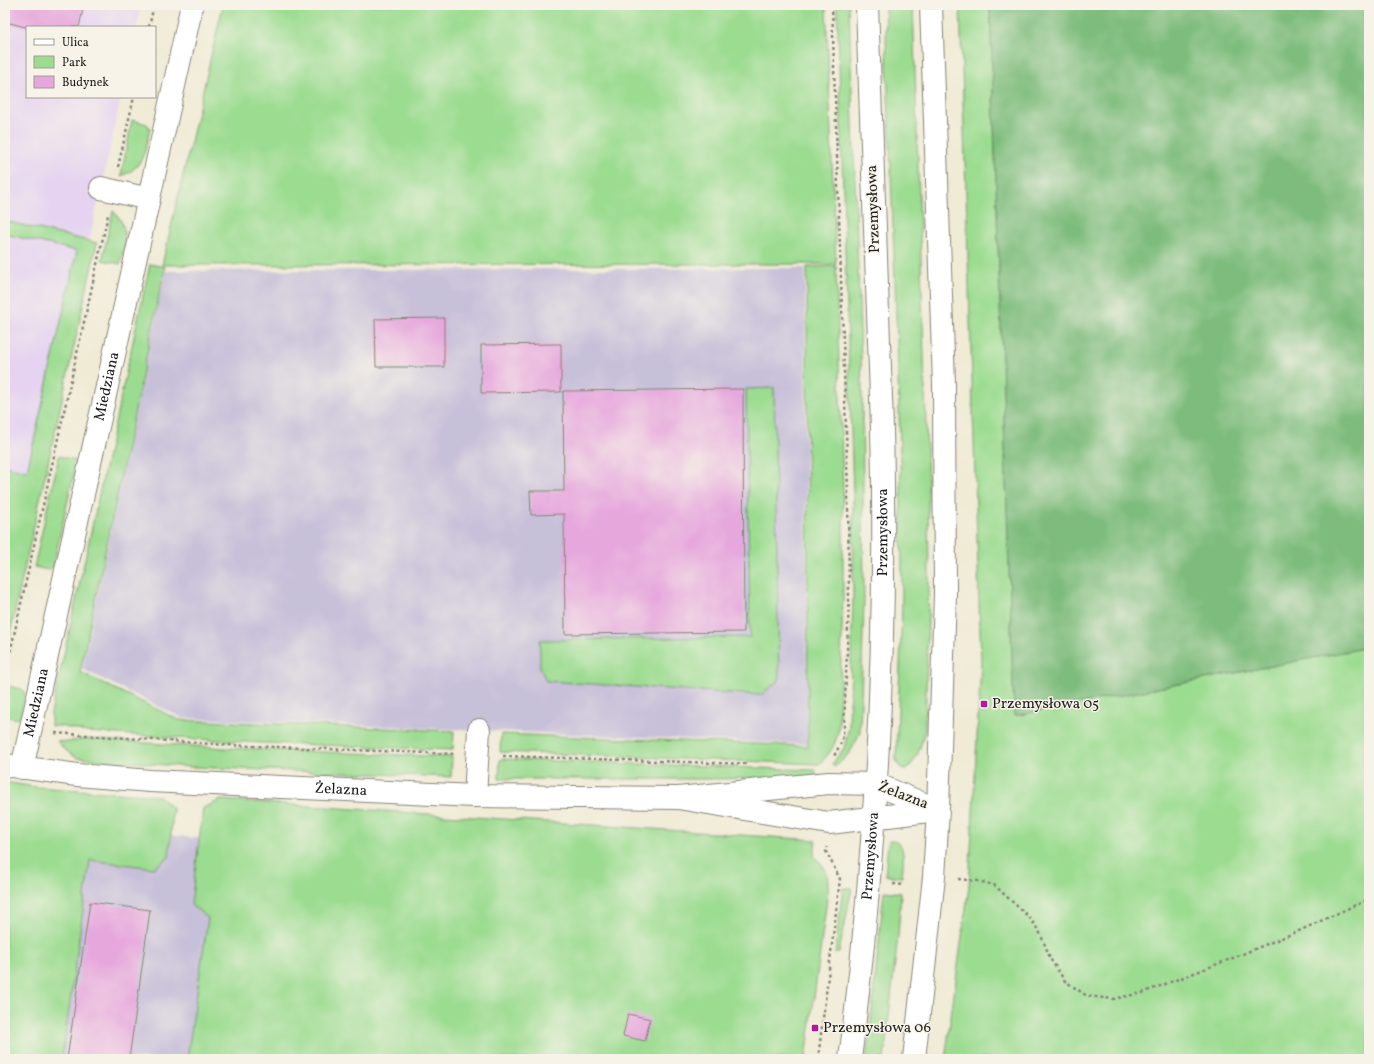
<svg xmlns="http://www.w3.org/2000/svg" width="1374" height="1064" font-family="Vollkorn,serif">
	<style>
		.built { fill: #e5d3f1 }
		.industrial { fill: #c7c0d9 }
		.green { fill: #9cdc91; stroke: #5c7c56 }
		.forest { fill: #7dbc7b; stroke: #4c6c4c }
		.building { fill: #e6a7dd }
		.lines { fill: none; stroke-linecap: round; stroke-linejoin: round }
		.minor-casing { stroke: #868478; stroke-width: 24 }
		.major-casing { stroke: #868478; stroke-width: 24 }
		.path { stroke: #868478; stroke-width: 2.5; stroke-dasharray: 3 3; stroke-linecap: butt }
		.minor { stroke: #fff; stroke-width: 22 }
		.major { stroke: #fff; stroke-width: 22 }
		.poi-dot { fill: #b5179e; stroke: #f7f3e8; stroke-width: 1.5 }
		.labels { text-anchor: middle; dominant-baseline: central; stroke-width: 3; stroke-linejoin: round; paint-order: stroke }
		.street-label { font-size: 15px; fill: #1c1c1c; stroke: #f7f3e8 }
		.poi-label { font-size: 15px; fill: #1c1c1c; stroke: #f7f3e8; text-anchor: start }
	</style>
	<rect width="100%" height="100%" fill="#f7f3e8"/>
	<filter id="ink" filterUnits="userSpaceOnUse"><feTurbulence type="fractalNoise" baseFrequency=".025" numOctaves="2"/><feDisplacementMap in="SourceGraphic" scale="8" xChannelSelector="R" yChannelSelector="G"/><feConvolveMatrix kernelMatrix="1 2 1 2 8 2 1 2 1" color-interpolation-filters="sRGB"/></filter>
	<filter id="wash" filterUnits="userSpaceOnUse"><feTurbulence type="fractalNoise" baseFrequency=".012" numOctaves="4" result="noise"/><feDisplacementMap in="SourceGraphic" scale="16" xChannelSelector="R" yChannelSelector="G"/><feGaussianBlur stdDeviation="0.9" result="paint"/><feColorMatrix in="noise" values="0 0 0 0 0 0 0 0 0 0 0 0 0 0 0 0 0 1.4 0 .05"/><feComposite in="paint" operator="in"/></filter>
	<g filter="url(#wash)">
		<rect width="100%" height="100%" fill="#f0ebd5"/>
		<polygon class="built" points="5,5 141,5 137,27 27,27 27,97 121,97 5,624"/>
		<g class="industrial">
			<polygon points="805,268 807,744 182,718 82,669 165,271"/>
			<polygon points="86,827 297,848 269,1059 53,1059"/>
		</g>
		<g class="green">
			<polygon points="223,5 826,5 836,264 162,265"/>
			<path d="M837,5H849L862,388L864,600L860,731C855,747 847,758 834,767L832,764L844,748L849,727L853,599V493Z"/>
			<path d="M885,5H913L928,486L929,584L925,729C921,744 919,758 907,769C901,769 899,767 896,761C898,702 902,642 902,583C901,390 891,197 885,5Z"/>
			<polygon points="960,5 990,5 1014,716 1369,647 1369,1059 945,1059 969,886 981,663"/>
			<path d="M132,120L147,124L150,129C145,150 144,168 121,176Z"/>
			<path d="M113,211C130,226 125,245 120,264L102,260Z"/>
			<polygon points="5,221 97,243 5,656 5,466 27,471 77,251 5,234"/>
			<polygon points="150,264 165,267 80,672 179,720 454,731 453,750 263,743 195,739 86,732 60,726 51,726 51,713"/>
			<path d="M836,266L843,492V599L839,722C838,739 833,752 819,764L500,752L501,734L808,746L807,267Z"/>
			<polygon points="774,388 779,680 761,695 546,681 540,667 540,640 750,637 746,389"/>
			<polygon points="59,456 74,460 76,464 53,567 48,570 34,567"/>
			<polygon points="7,686 22,689 25,694 20,716 17,719 5,716 5,696"/>
			<polygon points="84,739 225,748 452,757 451,777 191,767 77,758 65,750 57,741 67,742"/>
			<polygon points="500,759 815,770 817,776 807,777 714,779 499,779"/>
			<polygon points="5,782 36,787 160,796 173,809 169,857 154,868 90,860 62,1059 5,1059"/>
			<path d="M221,800L816,840L814,857C828,868 828,874 828,891L806,1059H187L208,918L191,905L203,808Z"/>
			<path d="M892,840C907,841 903,866 902,877L885,875L888,844L889,841Z"/>
			<polygon points="843,888 852,888 839,953 835,953"/>
			<polygon points="884,891 901,893 898,936 884,1059 866,1059 870,1030"/>
		</g>
		<polygon class="forest" points="990,5 1369,5 1369,647 1014,716"/>
		<g id="blocks">
			<g class="building">
				<polygon points="5,5 84,5 79,27 26,27 5,22"/>
				<polygon points="444,318 444,367 376,367 375,319"/>
				<polygon points="561,344 561,392 481,393 481,345"/>
				<polygon points="743,389 744,632 565,634 564,514 531,515 530,491 564,491 563,391"/>
				<polygon points="90,902 150,910 129,1059 67,1059"/>
				<polygon points="628,1014 650,1019 645,1041 623,1036"/>
			</g>
		</g>
	</g>
	<g filter="url(#ink)">
		<use href="#blocks" fill-opacity="0" stroke="#868478" stroke-width="1"/>
		<g class="lines">
			<defs>
				<g id="minor">
					<polyline points="101,188 149,199"/>
					<path id="s1" d="M5,765L77,775L150,781L475,796L678,798"/>
					<path id="s2" d="M22,768L192,5"/>
					<polygon points="829,783 876,784 938,810 829,823 678,798"/>
					<polyline points="475,796 479,730"/>
				</g>
				<g id="major">
					<path id="s3" d="M850,1059C874,872 885,682 883,493C883,433 880,373 878,313C874,210 871,108 867,5"/>
					<polyline points="914,1059 934,877 938,810 945,595 944,384 931,5"/>
				</g>
			</defs>
			<use href="#minor" class="minor-casing"/>
			<use href="#major" class="major-casing"/>
			<g class="path">
				<polyline points="832,5 848,490 849,600 844,726 842,741 833,758"/>
				<polyline points="149,27 154,5"/>
				<polyline points="118,167 134,97"/>
				<polyline points="5,675 108,215"/>
				<polyline points="55,733 227,745 454,754"/>
				<polyline points="503,756 747,764"/>
				<polyline points="958,879 978,881 994,885 1030,918 1040,933 1051,960 1065,981 1087,996 1113,999 1142,993 1228,960 1301,930 1369,899"/>
				<polyline points="893,884 904,885"/>
				<polyline points="818,1059 840,879 826,851 827,847"/>
			</g>
			<use href="#minor" class="minor"/>
			<use href="#major" class="major"/>
		</g>
	</g>
	<g class="poi-dot">
		<rect x="980" y="700" width="8" height="8" rx="2"/>
		<rect x="811" y="1024" width="8" height="8" rx="2"/>
	</g>
	<g class="labels">
		<g class="street-label">
			<text transform="translate(874 209) rotate(-92)">Przemysłowa</text>
			<text stroke="none"><textPath href="#s2" startOffset="391">Miedziana</textPath></text>
			<text stroke="none"><textPath href="#s3" startOffset="528">Przemysłowa</textPath></text>
			<text stroke="none"><textPath href="#s2" startOffset="67">Miedziana</textPath></text>
			<text stroke="none"><textPath href="#s1" startOffset="337">Żelazna</textPath></text>
			<text transform="translate(903 796) rotate(21)">Żelazna</text>
			<text stroke="none"><textPath href="#s3" startOffset="204">Przemysłowa</textPath></text>
		</g>
		<g class="poi-label">
			<text x="992" y="704">Przemysłowa 05</text>
			<text x="823" y="1028">Przemysłowa 06</text>
		</g>
	</g>
	<rect width="1374" height="1064" fill="none" stroke="#f7f3e8" stroke-width="20"/>
	<rect x="26" y="26" width="130" height="72" fill="#f7f3e8" stroke="#9f9d96"/>
	<rect x="34" y="39" width="20" height="6" fill="#ffffff" stroke="#9f9d96"/>
	<text x="62" y="46" font-size="12" fill="#1c1c1c">Ulica</text>
	<rect x="34" y="56" width="20" height="12" fill="#9cdc91" stroke="#9f9d96"/>
	<text x="62" y="66" font-size="12" fill="#1c1c1c">Park</text>
	<rect x="34" y="76" width="20" height="12" fill="#e6a7dd" stroke="#9f9d96"/>
	<text x="62" y="86" font-size="12" fill="#1c1c1c">Budynek</text>
</svg>
